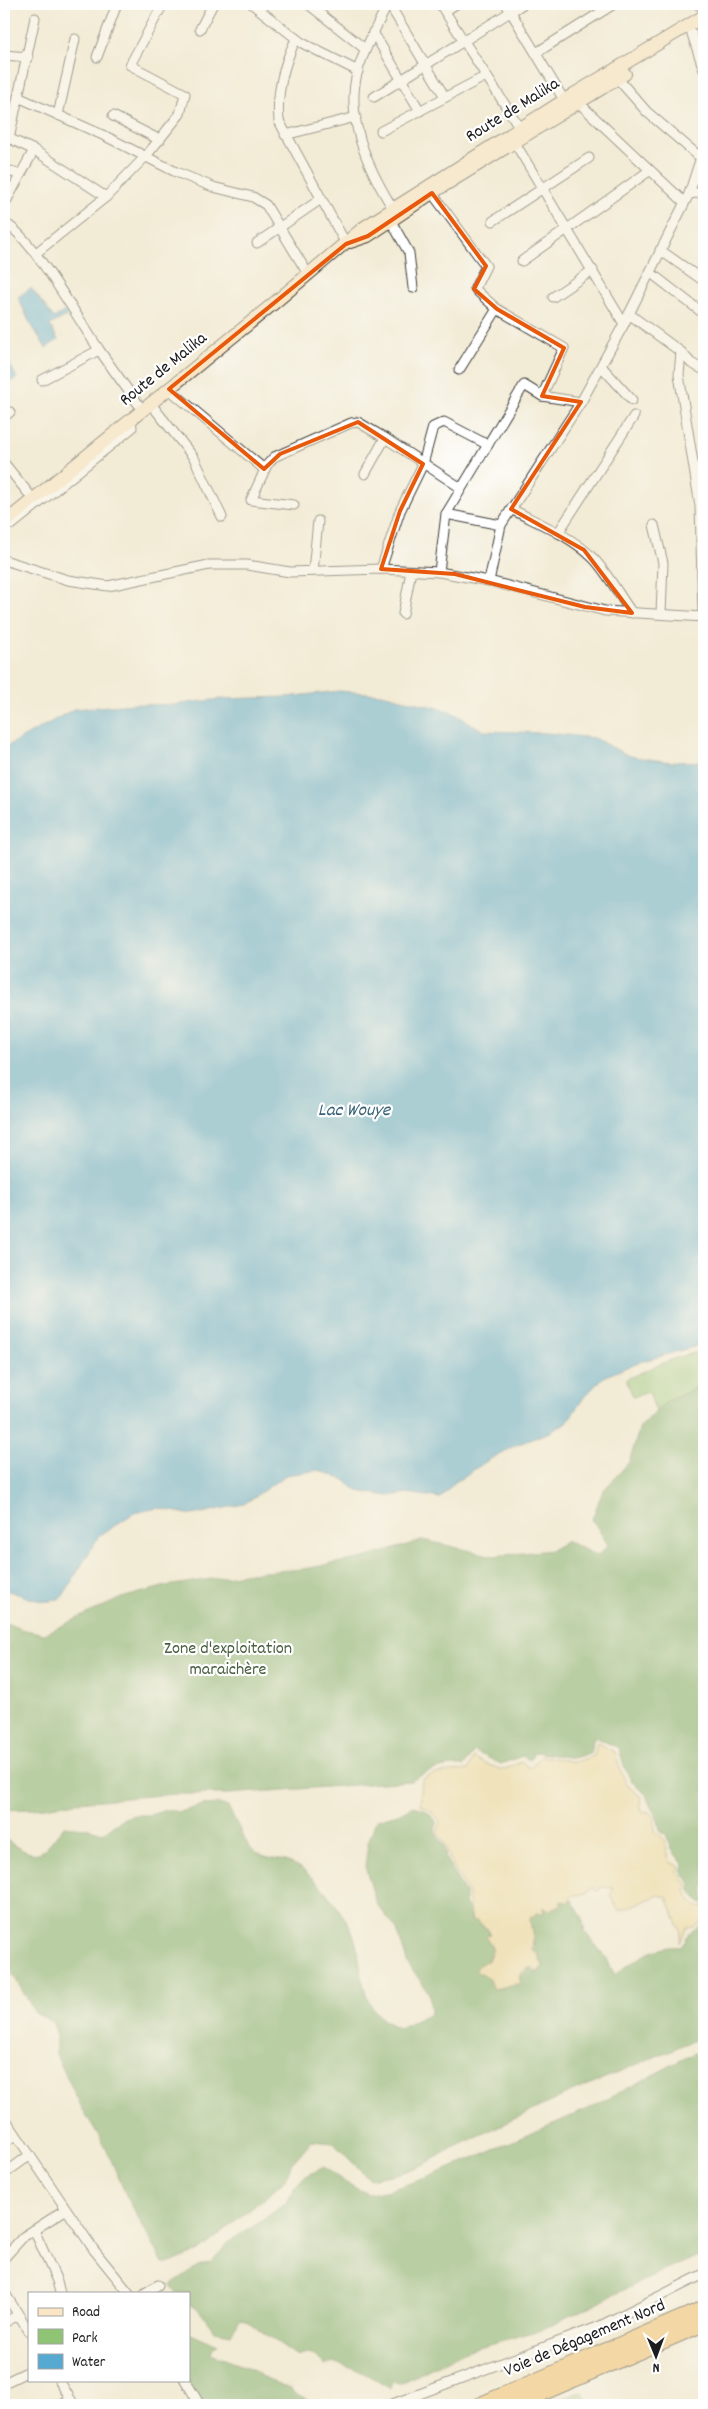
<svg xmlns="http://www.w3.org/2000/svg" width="708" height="2409" font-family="Dekko,sans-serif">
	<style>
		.green { fill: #90c475; stroke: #567048 }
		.forest { fill: #74aa66; stroke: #486341 }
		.sand { fill: #eeda9e; stroke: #857b5d }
		.water { fill: #56aad1; stroke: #396376 }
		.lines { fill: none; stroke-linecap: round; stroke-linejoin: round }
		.street-casing { stroke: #3c3b38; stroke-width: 11 }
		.secondary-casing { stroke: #3c3b38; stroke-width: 14 }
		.highway-casing { stroke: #3c3b38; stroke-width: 18 }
		.street { stroke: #fff; stroke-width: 9 }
		.secondary { stroke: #fbe6c4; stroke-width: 12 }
		.highway { stroke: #f4c16b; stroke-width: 16 }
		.marked { fill: none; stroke: #e8590c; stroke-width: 4; stroke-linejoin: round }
		.labels { text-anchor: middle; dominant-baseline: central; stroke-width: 4.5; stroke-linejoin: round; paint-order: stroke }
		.street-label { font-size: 18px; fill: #1c1c1c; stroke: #fff }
		.park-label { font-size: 18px; fill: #4a5f40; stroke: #fff }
		.water-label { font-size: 19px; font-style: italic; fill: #396376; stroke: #fff }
	</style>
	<rect width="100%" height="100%" fill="#fff"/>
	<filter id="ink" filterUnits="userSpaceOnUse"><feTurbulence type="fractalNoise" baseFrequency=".02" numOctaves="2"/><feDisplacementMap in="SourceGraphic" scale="10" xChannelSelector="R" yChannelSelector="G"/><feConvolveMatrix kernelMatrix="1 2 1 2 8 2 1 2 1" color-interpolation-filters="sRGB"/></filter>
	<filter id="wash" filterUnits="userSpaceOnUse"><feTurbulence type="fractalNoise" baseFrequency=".0096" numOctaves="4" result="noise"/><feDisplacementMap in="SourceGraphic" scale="20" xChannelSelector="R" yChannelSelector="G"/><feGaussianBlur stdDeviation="1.12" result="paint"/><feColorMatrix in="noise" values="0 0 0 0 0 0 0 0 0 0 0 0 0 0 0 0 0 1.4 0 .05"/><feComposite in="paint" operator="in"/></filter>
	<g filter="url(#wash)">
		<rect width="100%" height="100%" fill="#f2ebd5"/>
		<g class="green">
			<polygon points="704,1350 704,1397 658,1418 649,1392 633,1397 626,1379 673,1359"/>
			<polygon points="582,2391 587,2400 575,2405 548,2405"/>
		</g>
		<g class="forest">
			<path d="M704,1381V1903L700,1902L690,1891V1884L682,1871L684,1865L672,1850L666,1834L660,1830C658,1814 650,1810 646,1794C628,1782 624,1767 619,1748L594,1737L590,1753L574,1758L534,1752L530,1760L522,1756L501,1764L474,1751L464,1766C443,1765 429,1770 411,1781L229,1794H175L77,1802L33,1809L4,1810V1622L21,1629L44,1634L121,1598L166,1586L250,1573L303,1569L368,1557L423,1540L494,1556L551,1550L567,1541L597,1556L608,1545L592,1519L603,1491L629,1462L640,1427L666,1402L700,1386Z"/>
			<path d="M219,1804L228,1807C234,1817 246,1844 252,1850C264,1861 281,1857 295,1865C315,1876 334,1901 346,1920C366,1949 354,1990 379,2016C384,2021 393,2025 399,2028L431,2013L429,1993L407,1962L397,1930L376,1903L365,1866L368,1843L376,1820L398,1814L413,1806L426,1810L436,1821L435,1832L444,1846L446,1859L465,1893V1903L469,1909L471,1921H476L488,1930L489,1935L486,1938L493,1949L487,1961L478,1966L476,1971L489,1979L493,1989L504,1988L505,1986L511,1987L521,1983L520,1976L530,1968L537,1974L544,1966L538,1953L533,1950L534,1941L530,1919L538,1913L544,1915L543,1908L549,1910L560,1906L561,1902L572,1900L582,1917L585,1932L606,1958L615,1975C633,1961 658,1944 681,1947L688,1935L704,1923V2036L567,2094L451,2149L425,2164L401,2173L369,2179L333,2143L312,2141L291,2164L286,2179L272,2192L199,2251L168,2264L163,2263L126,2195L105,2146L82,2108L56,2055V2034L54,2022L35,2013L4,1959V1830L5,1839C40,1863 39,1856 64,1826L86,1828L103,1833L124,1818L134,1815H150L166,1810L180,1812L203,1805Z"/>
			<path d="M704,2048V2254L661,2272L541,2330L468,2350L401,2383L392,2382L390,2389C375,2379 343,2358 325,2365C315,2355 311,2352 297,2356L248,2322L240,2319L232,2334L214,2331L199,2310L189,2304V2293H176L170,2285L198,2266L211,2262L233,2238L259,2223L288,2201L294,2188L304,2177L324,2167L346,2183L368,2194L390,2190L431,2176L588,2109Z"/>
			<path d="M189,2332L218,2345L213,2347L211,2354L252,2369L264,2378L291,2389C296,2398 306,2397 312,2404L193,2405L177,2380H189Z"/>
		</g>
		<path class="sand" d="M597,1743L615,1752C620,1770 625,1789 642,1797L640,1808L643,1813L649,1812L654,1817L655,1831L664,1839L670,1862L680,1866L678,1872L687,1885L685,1891L693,1903L699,1907L704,1905V1919L694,1927L686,1928L680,1943L681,1932L667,1897L659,1895L619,1911L610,1895L614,1888L601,1887L599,1891L592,1888L586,1893L572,1896L569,1902L561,1901L559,1905L549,1910L543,1907V1914L538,1912L530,1918C530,1928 535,1939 531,1949L537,1954L543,1966L537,1973L533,1967L525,1969L519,1976L520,1983L493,1989L489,1979L476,1971L478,1966L488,1961L493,1949L486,1937L490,1934L488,1929L477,1921H472C470,1911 470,1902 467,1891C463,1882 456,1873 452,1864C446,1853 447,1842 437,1833L440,1821L427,1807L420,1805L422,1780L434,1774L468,1770L474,1757L483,1763L502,1770L522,1762L529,1768L542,1756L575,1762L594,1756Z"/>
		<g class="water">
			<polygon points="31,288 54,318 65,311 68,315 50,325 58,340 46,348 29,321 18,297"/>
			<polygon points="4,353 17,378 6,384 4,379"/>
			<path d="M339,691L382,694L450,711L484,731L547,733L594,738L627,755L635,757L671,762L704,761V1344L636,1363L604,1377L585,1396L567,1422L550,1432L516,1445L487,1461L454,1483L440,1498L408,1493L389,1496L357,1491L344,1480L319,1470L286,1475L244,1504L192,1515L157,1508L134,1513L99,1536L63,1596C46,1609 23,1594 4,1590V748L74,709L134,704L172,705L221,699L286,697Z"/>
		</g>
	</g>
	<g filter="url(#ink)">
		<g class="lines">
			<defs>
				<g id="street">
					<polyline points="252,4 302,43 358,71"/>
					<polyline points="308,4 365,49"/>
					<path d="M388,4C377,25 365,47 358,70C344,117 368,168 392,207"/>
					<polyline points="389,4 445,97"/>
					<polyline points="440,4 520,128"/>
					<polyline points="506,4 564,100"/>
					<polyline points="697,4 704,8"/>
					<polyline points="445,11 456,4"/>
					<polyline points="200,29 213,4"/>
					<polyline points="373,32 420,111"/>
					<polyline points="692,34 704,70"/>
					<path d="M296,39C284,63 276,94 279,121L346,244"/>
					<polyline points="536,53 614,4"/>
					<polyline points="4,55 28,57"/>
					<polyline points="97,57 117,4"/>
					<polyline points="618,79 647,112 701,158"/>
					<polyline points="18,97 107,137 176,172 213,187 253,197 266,205 308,274"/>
					<polyline points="374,97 523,4"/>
					<polyline points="579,103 684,202"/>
					<polyline points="58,115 75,39"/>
					<polyline points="113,116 160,140"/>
					<polyline points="381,131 486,76"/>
					<polyline points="285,135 356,117"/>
					<polyline points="4,136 34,150 106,197"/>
					<polyline points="9,139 35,18"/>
					<polyline points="515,143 624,324"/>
					<polyline points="4,169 20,175"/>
					<polyline points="432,193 486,266 475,288 477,291 497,309 564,348 542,396"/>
					<polyline points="689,194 704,192"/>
					<polyline points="4,205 34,150"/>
					<polyline points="391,221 409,253 413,288"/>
					<polyline points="493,221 589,158"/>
					<path d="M4,223C29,232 81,324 100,351C114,371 128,391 143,410"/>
					<polyline points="257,243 321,199"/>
					<polyline points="660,250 704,281"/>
					<polyline points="36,253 106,197 146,156 180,114 185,94 130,65 163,4"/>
					<polyline points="522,261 649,171"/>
					<polyline points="651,273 704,314"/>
					<polyline points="553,297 593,270"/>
					<polyline points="629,314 681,352 691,363 704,370"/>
					<polyline points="681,352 679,375 700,506 703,616"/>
					<polyline points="601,366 632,400"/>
					<polyline points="459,370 497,309"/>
					<polyline points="42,380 99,350"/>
					<polyline points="169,389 264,469"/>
					<polyline points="151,404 194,458 222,517"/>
					<polyline points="4,417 10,412"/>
					<polyline points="385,438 461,488"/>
					<polyline points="4,463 33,499"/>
					<polyline points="294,505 251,500 267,465 274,457 351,423 358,422 385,438 365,474"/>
					<path d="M511,509C538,523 572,536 594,559C608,574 619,595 632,613"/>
					<polyline points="446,514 501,525"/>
					<polyline points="654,525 663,563 661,614"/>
					<polyline points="4,526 13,524 132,428 131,419"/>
					<polyline points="558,533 634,416"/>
					<polyline points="4,560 68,580 108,586 209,565 247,565 290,572 381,569 439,572 489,581 605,611 704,617"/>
					<polyline points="381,569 400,511 423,464 433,427 444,422 488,445"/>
					<polyline points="313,571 318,521"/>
					<polyline points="439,572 446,514 524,385 542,396 581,402"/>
					<polyline points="489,581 501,525 581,402 624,324 689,194 704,148"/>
					<polyline points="403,614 411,571"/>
					<polyline points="4,2117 94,2250 129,2293"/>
					<polyline points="4,2142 15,2136"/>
					<polyline points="4,2174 30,2155"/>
					<polyline points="34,2230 57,2281 60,2293"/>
					<polyline points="4,2258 23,2237 65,2210"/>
					<polyline points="4,2292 29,2331"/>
					<polyline points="145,2293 158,2285"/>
					<polyline points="4,2323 18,2315"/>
					<polyline points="59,2380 74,2405"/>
					<polyline points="185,2380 200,2405"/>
					<polyline points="4,2383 29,2371"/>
					<polyline points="61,2405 71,2400"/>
					<polyline points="390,2405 598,2327 704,2274"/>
				</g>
				<g id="secondary">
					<polyline points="350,242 368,236 432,193 625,74"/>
					<polyline points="4,523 273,304 363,228 574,94 704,16"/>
				</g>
				<g id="highway">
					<polyline points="481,2405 704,2309"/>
					<polyline points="513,2405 704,2323"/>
				</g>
			</defs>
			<use href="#street" class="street-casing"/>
			<use href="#secondary" class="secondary-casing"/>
			<use href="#highway" class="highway-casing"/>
			<use href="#street" class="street"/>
			<use href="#secondary" class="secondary"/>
			<use href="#highway" class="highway"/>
		</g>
	</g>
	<path d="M0 0H708V2409H0ZM432,193L486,266L474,289L497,309L564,348L542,396L581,402L511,509L584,550L632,613L585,607L455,574L381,569L400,511L423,464L358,422L280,454L264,469L169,389L346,244L368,236Z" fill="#f2ebd5" fill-opacity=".55" fill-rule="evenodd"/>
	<path class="marked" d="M432,193L486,266L474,289L497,309L564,348L542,396L581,402L511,509L584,550L632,613L585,607L455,574L381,569L400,511L423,464L358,422L280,454L264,469L169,389L346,244L368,236Z"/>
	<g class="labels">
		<g class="street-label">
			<text transform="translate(513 111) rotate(-32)">Route de Malika</text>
			<text transform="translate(164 370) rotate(-39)">Route de Malika</text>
			<text transform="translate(585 2339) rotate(-23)">Voie de Dégagement Nord</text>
		</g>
		<g class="park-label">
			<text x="228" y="1649">Zone d'exploitation<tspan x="228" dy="21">maraichère</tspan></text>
		</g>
		<g class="water-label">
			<text x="354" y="1111">Lac Wouye</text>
		</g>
	</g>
	<rect width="708" height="2409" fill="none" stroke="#fff" stroke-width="20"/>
	<rect x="28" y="2292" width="162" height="90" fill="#ffffff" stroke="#a4a4a4"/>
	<rect x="38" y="2308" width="25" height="8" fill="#fbe6c4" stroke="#a4a4a4"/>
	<text x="72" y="2316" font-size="15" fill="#1c1c1c">Road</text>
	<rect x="38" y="2329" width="25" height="15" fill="#90c475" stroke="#a4a4a4"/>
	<text x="72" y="2342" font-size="15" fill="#1c1c1c">Park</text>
	<rect x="38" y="2354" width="25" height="15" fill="#56aad1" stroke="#a4a4a4"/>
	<text x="72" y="2366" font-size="15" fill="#1c1c1c">Water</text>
	<g transform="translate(656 2356) rotate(179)" stroke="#ffffff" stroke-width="4" paint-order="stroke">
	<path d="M0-4L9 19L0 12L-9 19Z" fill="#1c1c1c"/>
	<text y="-8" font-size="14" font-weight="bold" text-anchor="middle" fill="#1c1c1c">N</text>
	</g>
</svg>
